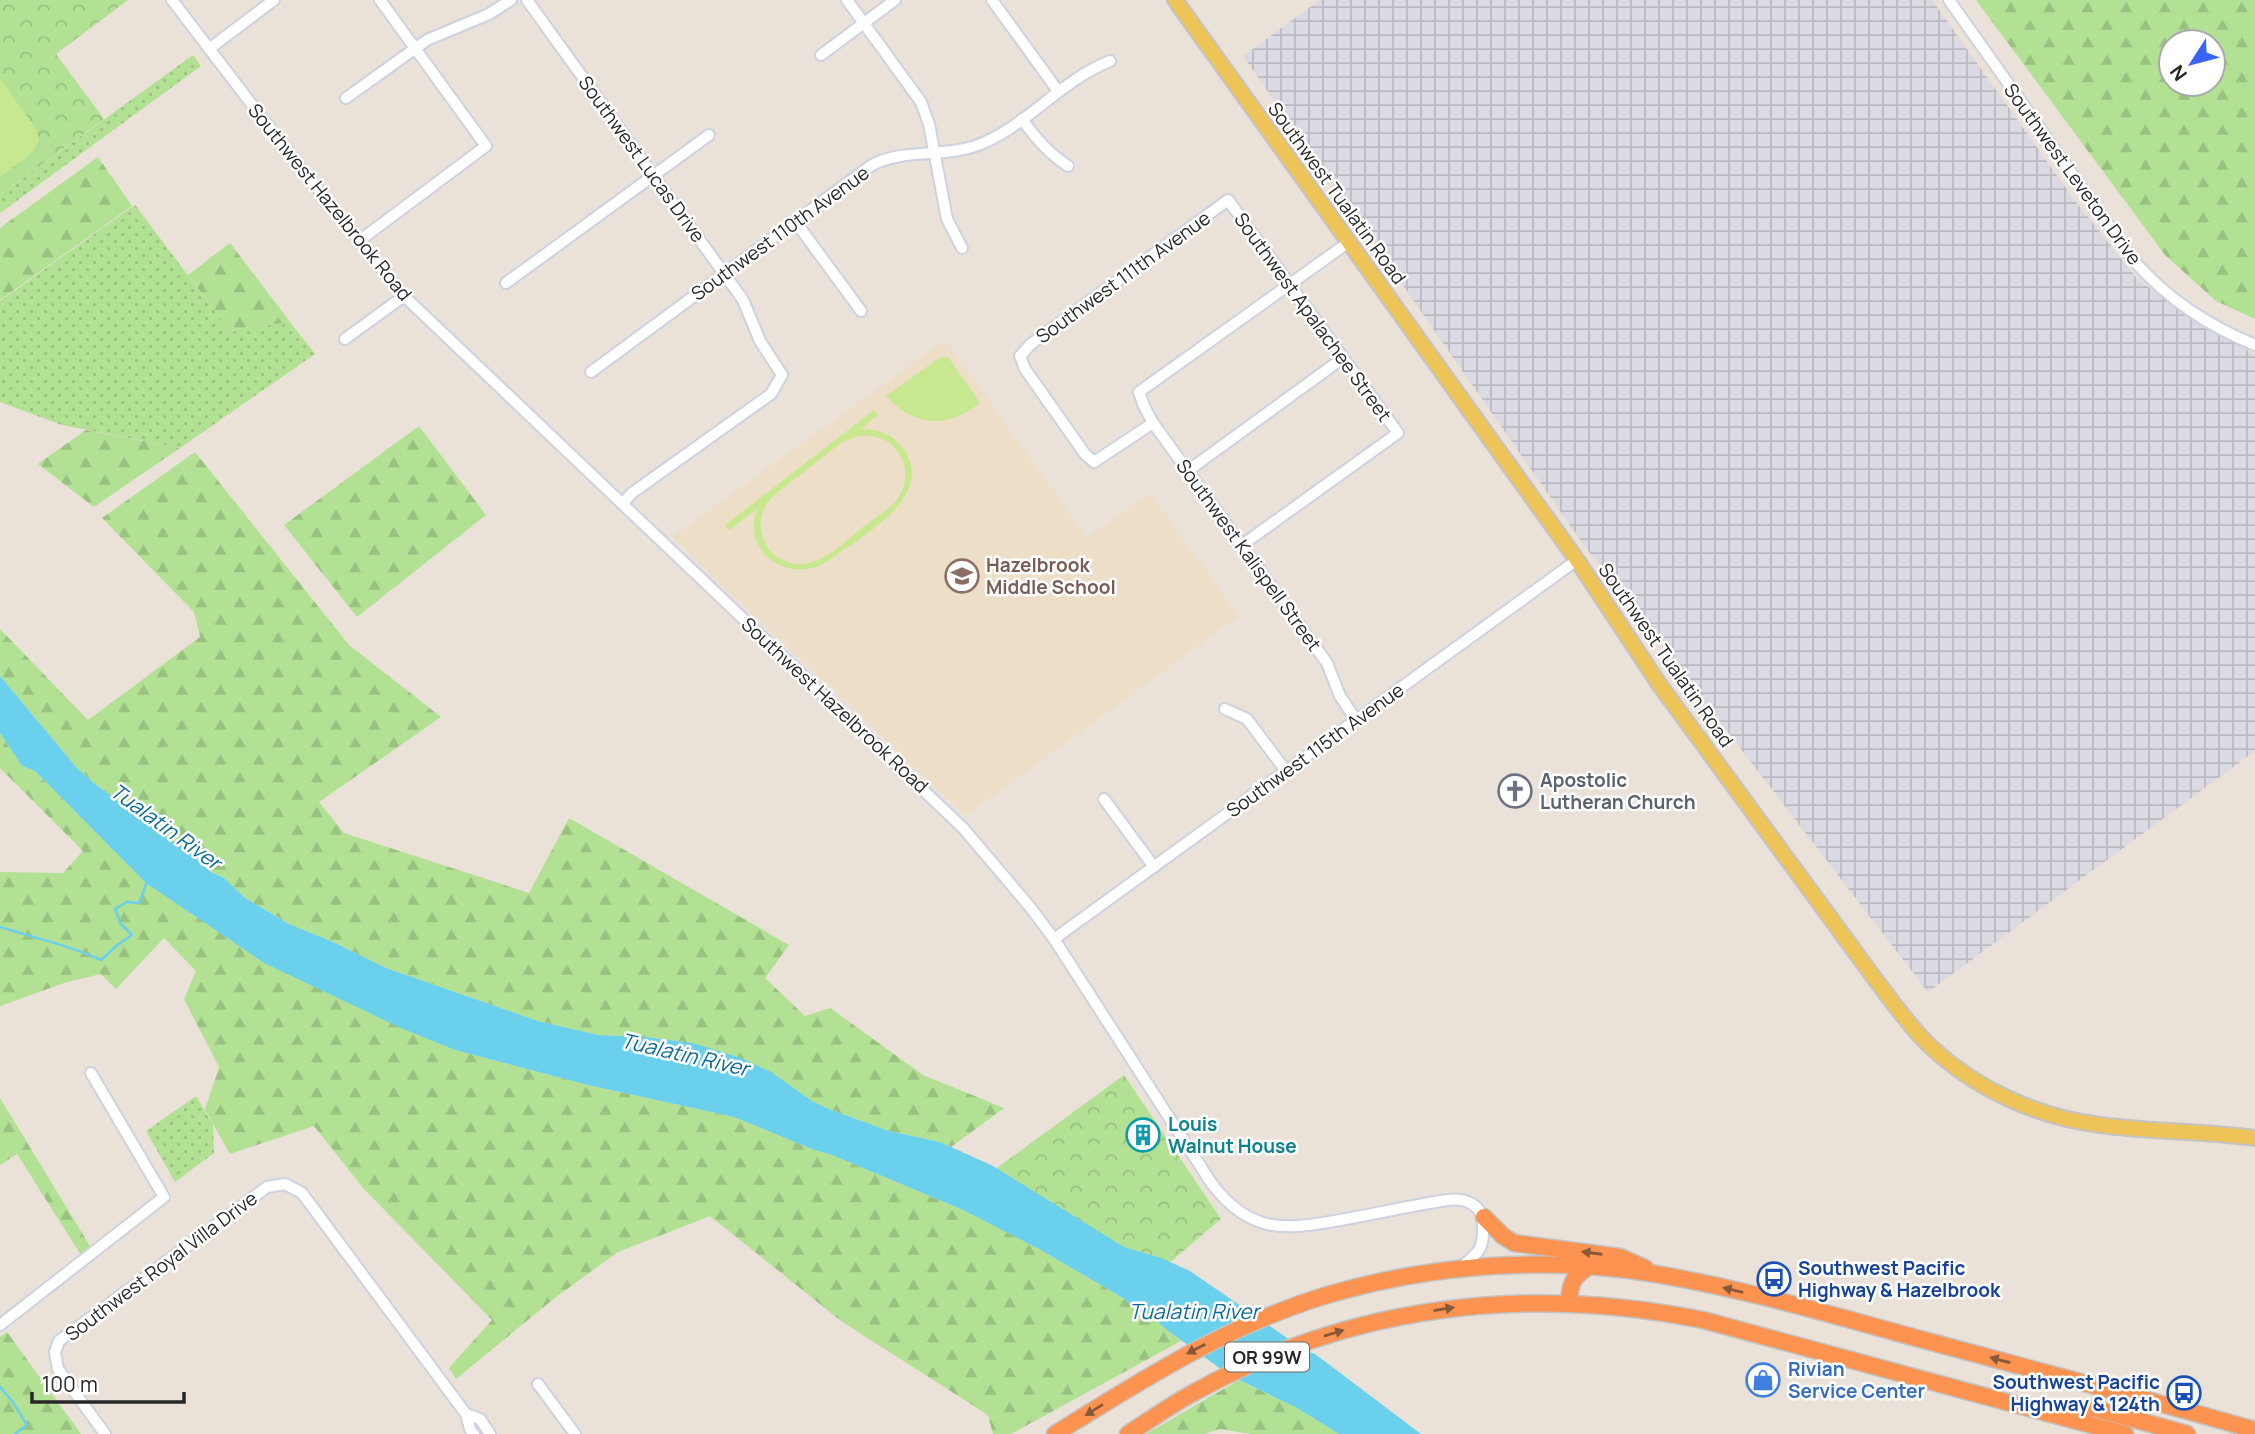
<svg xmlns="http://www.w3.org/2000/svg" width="2255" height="1434" font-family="Manrope,sans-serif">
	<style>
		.industrial { fill: url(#industrial-grid) }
		.education { fill: #ecdec7 }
		.grass { fill: url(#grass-dots) }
		.forest { fill: url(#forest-firs); fill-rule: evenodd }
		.park { fill: url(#park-crowns) }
		.pitch { fill: #c7e88f; fill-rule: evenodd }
		.water { fill: #6ad0ec }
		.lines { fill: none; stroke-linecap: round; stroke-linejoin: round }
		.stream { stroke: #6ad0ec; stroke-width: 2.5 }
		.minor-casing { stroke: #cdd2e0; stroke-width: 14 }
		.major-casing { stroke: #c3c3c3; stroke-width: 18 }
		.highway-casing { stroke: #c3c3c3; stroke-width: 19 }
		.minor { stroke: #fff; stroke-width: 10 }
		.major { stroke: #eec458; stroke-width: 14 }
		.highway { stroke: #fc9350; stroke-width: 16 }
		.oneway { fill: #875839 }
		.labels { text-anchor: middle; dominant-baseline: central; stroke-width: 5; stroke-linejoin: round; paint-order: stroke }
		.shield { fill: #fff; stroke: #686868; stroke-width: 2 }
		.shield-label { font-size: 18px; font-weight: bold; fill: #272727 }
		.street-label { font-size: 19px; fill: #272727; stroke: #fff }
		.education-label { font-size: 19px; font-weight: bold; fill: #785e54; stroke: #fff; text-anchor: start }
		.worship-label { font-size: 19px; font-weight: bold; fill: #5b616d; stroke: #fff; text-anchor: start }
		.culture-label { font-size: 19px; font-weight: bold; fill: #0d838f; stroke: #fff; text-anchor: start }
		.transit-label { font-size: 19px; font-weight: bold; fill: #164399; stroke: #fff; text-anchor: start }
		.shop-label { font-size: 19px; font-weight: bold; fill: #366cbe; stroke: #fff; text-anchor: start }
		.water-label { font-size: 21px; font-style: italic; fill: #0e6c93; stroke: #fff }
	</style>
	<defs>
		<pattern id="industrial-grid" width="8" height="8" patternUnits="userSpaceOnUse" patternTransform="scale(1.75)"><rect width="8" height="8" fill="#dbd9e1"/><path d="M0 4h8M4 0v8" fill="none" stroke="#bcbac1"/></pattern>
		<pattern id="grass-dots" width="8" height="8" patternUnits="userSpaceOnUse" patternTransform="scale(1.75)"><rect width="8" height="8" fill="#b2e194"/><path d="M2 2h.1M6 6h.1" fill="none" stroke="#99c180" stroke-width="1.8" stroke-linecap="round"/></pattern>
		<pattern id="forest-firs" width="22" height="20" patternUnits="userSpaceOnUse" patternTransform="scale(1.75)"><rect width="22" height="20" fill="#b2e194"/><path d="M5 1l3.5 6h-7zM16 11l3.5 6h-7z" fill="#99c180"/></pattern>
		<pattern id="park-crowns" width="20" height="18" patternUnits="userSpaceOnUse" patternTransform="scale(1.75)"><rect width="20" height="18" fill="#b2e194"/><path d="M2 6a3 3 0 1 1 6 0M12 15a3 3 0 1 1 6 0" fill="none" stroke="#99c180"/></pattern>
	</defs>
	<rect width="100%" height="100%" fill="#eae1d8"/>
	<polygon class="industrial" points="1320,0 1932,0 2076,202 2139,281 2255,355 2255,751 1928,992 1583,544 1243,56"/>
	<polygon class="education" points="945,340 1087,537 1150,493 1239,616 966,816 672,537"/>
	<g class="grass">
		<polygon points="193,55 201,66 0,213 0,195"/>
		<polygon points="135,205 229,330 290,322 315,354 180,448 62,425 0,402 0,301"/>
		<polygon points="196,1096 213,1125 214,1153 175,1182 146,1131"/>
	</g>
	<g class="forest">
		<path d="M1976,0H2255V319L2216,301L2165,255ZM2171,42H2213V84H2171Z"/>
		<polygon points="98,157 132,206 0,300 0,228"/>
		<polygon points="230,243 290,322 229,330 188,275"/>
		<polygon points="419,426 486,515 357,617 284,525"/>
		<polygon points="86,430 180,448 94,507 38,464"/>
		<polygon points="195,452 349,645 441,717 319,802 344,833 529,893 569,818 789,945 765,978 805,1016 830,1008 923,1075 1004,1108 951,1147 940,1142 889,1131 826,1108 693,1043 646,1037 598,1035 538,1021 386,968 331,941 293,926 245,898 224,878 211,872 190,853 95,784 77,768 0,676 0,629 88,720 200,637 194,612 102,518"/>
		<polygon points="0,733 22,766 35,771 146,883 264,963 455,1050 588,1085 734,1117 812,1149 832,1155 963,1210 1039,1249 1123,1298 1141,1313 1148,1314 1181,1341 1011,1434 993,1434 988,1415 841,1321 710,1216 618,1252 556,1297 456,1379 449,1368 492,1320 363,1188 314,1126 230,1154 205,1110 219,1067 184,999 196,971 164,938 116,989 101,974 67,982 0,1006 0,872 63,873 83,851 0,768"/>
		<polygon points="0,1098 90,1246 81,1255 17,1154 0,1165"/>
		<polygon points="7,1332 81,1434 0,1434 0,1337"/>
		<polygon points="1239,1380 1297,1408 1339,1434 1250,1434 1220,1429 1204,1434 1146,1434"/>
	</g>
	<g class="park">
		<polygon points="0,0 128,0 56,54 104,119 0,195"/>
		<polygon points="1124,1075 1221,1219 1154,1276 994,1170"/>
	</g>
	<g class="pitch">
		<polygon points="0,79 36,129 39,139 33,152 0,177"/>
		<path d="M941,357H948L980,403C946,429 915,427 886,396Z"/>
		<path d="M874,410L878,415L861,429C878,429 893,434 903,448C938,497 860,537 828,561C790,586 741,552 757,509L729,530L725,525ZM858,436C877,434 894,441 902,459C907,470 906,484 900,495C893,508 876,517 864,526C842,544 812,577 781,559C771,554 764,545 762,534C758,520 763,506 774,495L841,443Z"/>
	</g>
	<polygon class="water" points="0,676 77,768 95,784 190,853 211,872 224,878 245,898 289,924 331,941 386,968 538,1021 598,1035 646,1037 693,1043 741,1058 771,1072 812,1101 826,1108 889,1131 940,1142 993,1166 1124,1247 1161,1258 1190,1271 1306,1351 1315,1354 1421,1434 1339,1434 1297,1408 1229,1375 1167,1330 1149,1314 1141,1313 1123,1298 1039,1249 963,1210 832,1155 812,1149 734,1117 588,1085 455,1050 401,1028 264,963 146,883 35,771 22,766 0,733"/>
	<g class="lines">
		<g class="stream">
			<path d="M0,927C34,938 69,945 101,960L116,946L132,935L121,924L115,909L127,902L139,903L147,882"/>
			<polyline points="0,1387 12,1401 27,1425 15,1434"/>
		</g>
		<defs>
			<g id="minor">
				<path d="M172,0L285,148L404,296L963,828L1030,907L1054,939L1212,1184C1253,1238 1291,1229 1351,1218C1383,1212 1415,1205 1447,1200C1465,1198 1483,1204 1483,1225C1483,1233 1484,1240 1480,1248C1476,1256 1467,1262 1460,1268"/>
				<polyline points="527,0 743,300 760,341 782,375 771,394 632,493 623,503"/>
				<polyline points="847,0 921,102 929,124 947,219 962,248"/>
				<polyline points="992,0 1058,91"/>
				<path d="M1949,0L2134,261C2169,300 2207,325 2255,345"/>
				<polyline points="209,49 274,0"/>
				<polyline points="821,55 895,0"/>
				<polyline points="346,98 427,40 489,14 511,0"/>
				<path d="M1022,119C1035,138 1048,153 1068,166"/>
				<polyline points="795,221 861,311"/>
				<polyline points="359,241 486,146 380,0"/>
				<polyline points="1349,242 1139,392 1144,406 1153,423 1327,663 1340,696 1356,720"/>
				<polyline points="506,283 709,135"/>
				<polyline points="345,339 404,296"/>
				<path d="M591,372L872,165C907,147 947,159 983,143C1028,124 1062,80 1110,61"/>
				<polyline points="1153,423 1094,462 1085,454 1025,369 1020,356 1031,344 1228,200 1398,433 1242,545"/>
				<polyline points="1189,470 1343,358"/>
				<polyline points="1225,709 1247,719 1286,771"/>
				<polyline points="1104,799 1154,867"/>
				<polyline points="1054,939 1577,560"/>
				<polyline points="0,1325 164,1197 91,1073"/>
				<polyline points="538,1384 575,1434"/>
				<polyline points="466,1414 480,1419 490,1434"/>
				<polyline points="105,1434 58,1369 55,1352 59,1341 267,1187 285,1184 302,1193 466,1414 470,1429 474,1434"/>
			</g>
			<path id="major" d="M1175,0L1577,560L1659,684L1875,979C1892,1001 1908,1025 1929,1045C1975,1089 2037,1117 2100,1125C2152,1132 2204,1131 2255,1138"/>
			<g id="highway">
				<polyline points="1484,1217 1503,1236 1514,1243 1620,1257 1645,1268"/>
				<path d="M1569,1303C1570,1283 1573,1276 1590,1266"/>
				<polyline points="2063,1415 2093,1408 2187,1434"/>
				<path d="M1055,1434C1142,1380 1226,1326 1324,1296C1431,1264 1545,1256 1656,1274C1745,1289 1832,1315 1920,1339C2031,1369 2143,1398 2255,1430"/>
				<path d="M1128,1434C1150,1420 1172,1404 1195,1392C1353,1304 1528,1285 1703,1320L2125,1434"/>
			</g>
		</defs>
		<use href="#minor" class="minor-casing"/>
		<use href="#major" class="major-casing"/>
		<use href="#highway" class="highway-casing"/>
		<use href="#minor" class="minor"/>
		<use href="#major" class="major"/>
		<use href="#highway" class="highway"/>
	</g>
	<defs><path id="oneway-solid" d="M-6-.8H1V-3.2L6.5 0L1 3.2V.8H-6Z" transform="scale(1.75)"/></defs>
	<g class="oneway">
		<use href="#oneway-solid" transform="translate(1592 1253) rotate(-172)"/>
		<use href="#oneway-solid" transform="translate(1733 1290) rotate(-167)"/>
		<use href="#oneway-solid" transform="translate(1444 1309) rotate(-9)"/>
		<use href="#oneway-solid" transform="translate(1334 1333) rotate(-17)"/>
		<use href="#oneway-solid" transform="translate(1196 1349) rotate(153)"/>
		<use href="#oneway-solid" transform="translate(2000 1360) rotate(-165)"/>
		<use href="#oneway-solid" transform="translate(1094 1410) rotate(148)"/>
	</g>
	<defs>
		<symbol id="school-ring" viewBox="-11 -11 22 22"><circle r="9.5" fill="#fff" stroke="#8d6e63" stroke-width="1.5"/><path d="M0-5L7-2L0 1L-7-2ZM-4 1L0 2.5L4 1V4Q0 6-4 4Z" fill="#8d6e63"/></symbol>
		<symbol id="church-ring" viewBox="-11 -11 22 22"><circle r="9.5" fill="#fff" stroke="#6b7280" stroke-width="1.5"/><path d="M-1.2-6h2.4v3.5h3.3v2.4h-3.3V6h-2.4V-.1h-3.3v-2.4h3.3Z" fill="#6b7280"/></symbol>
		<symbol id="building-ring" viewBox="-11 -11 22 22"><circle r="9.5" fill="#fff" stroke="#0f9aa8" stroke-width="1.5"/><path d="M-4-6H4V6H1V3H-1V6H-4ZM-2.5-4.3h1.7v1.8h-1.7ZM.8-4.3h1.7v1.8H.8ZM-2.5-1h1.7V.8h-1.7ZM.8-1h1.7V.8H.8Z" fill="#0f9aa8"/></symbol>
		<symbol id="bus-ring" viewBox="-11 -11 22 22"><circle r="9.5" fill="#fff" stroke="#1a4fb4" stroke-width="1.5"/><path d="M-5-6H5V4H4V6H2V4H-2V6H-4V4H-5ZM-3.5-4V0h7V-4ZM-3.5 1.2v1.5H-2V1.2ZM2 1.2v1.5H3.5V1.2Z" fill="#1a4fb4"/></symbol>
		<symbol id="shop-ring" viewBox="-11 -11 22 22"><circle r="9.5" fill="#fff" stroke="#3f7fe0" stroke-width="1.5"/><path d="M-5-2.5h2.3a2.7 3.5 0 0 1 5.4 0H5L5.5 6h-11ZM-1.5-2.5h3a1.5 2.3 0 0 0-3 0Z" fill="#3f7fe0"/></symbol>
	</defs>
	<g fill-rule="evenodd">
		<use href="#school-ring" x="943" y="557" width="38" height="38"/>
		<use href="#church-ring" x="1496" y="772" width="38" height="38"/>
		<use href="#building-ring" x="1124" y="1116" width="38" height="38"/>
		<use href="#bus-ring" x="1755" y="1260" width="38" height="38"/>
		<use href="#shop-ring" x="1744" y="1361" width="38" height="38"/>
		<use href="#bus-ring" x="2165" y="1374" width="38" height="38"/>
	</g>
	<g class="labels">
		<rect class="shield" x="1225" y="1342.5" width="84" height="29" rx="5"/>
		<g class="shield-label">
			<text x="1267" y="1357">OR 99W</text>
		</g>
		<g class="street-label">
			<text transform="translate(642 159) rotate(54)">Southwest Lucas Drive</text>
			<text transform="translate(2073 174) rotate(54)">Southwest Leveton Drive</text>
			<text transform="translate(1337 193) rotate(54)">Southwest Tualatin Road</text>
			<text transform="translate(330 202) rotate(51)">Southwest Hazelbrook Road</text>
			<text transform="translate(780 233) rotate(-36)">Southwest 110th Avenue</text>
			<text transform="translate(1123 277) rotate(-36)">Southwest 111th Avenue</text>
			<text transform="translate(1313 317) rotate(54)">Southwest Apalachee Street</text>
			<text transform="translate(1249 555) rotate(54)">Southwest Kalispell Street</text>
			<text transform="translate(1666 655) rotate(55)">Southwest Tualatin Road</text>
			<text transform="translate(835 705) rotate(43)">Southwest Hazelbrook Road</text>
			<text transform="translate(1315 750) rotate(-36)">Southwest 115th Avenue</text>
			<text transform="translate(161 1266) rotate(-37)">Southwest Royal Villa Drive</text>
		</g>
		<g class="education-label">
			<text x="986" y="565">Hazelbrook<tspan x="986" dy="22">Middle School</tspan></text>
		</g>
		<g class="worship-label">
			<text x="1540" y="780">Apostolic<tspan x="1540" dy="22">Lutheran Church</tspan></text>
		</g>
		<g class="culture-label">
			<text x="1168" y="1124">Louis<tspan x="1168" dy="22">Walnut House</tspan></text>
		</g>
		<g class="transit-label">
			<text x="1798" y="1268">Southwest Pacific<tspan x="1798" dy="22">Highway &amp; Hazelbrook</tspan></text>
			<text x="2160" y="1382" text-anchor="end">Southwest Pacific<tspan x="2160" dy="22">Highway &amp; 124th</tspan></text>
		</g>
		<g class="shop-label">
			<text x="1788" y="1369">Rivian<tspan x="1788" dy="22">Service Center</tspan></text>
		</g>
		<g class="water-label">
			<text transform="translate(166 826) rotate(36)">Tualatin River</text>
			<text transform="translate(685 1054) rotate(13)">Tualatin River</text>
			<text x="1194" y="1311">Tualatin River</text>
		</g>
	</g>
	<g transform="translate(2192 63) rotate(234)"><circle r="33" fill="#ffffff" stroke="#a9a9a9" stroke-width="2"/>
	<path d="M0-5L12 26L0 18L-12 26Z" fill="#3764f7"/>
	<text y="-10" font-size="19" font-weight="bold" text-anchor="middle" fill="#272727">N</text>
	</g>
	<path d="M32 1392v10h152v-10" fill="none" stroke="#272727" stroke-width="3.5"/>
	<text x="42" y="1392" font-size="21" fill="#272727" stroke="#ffffff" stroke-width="5" paint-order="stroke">100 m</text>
</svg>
